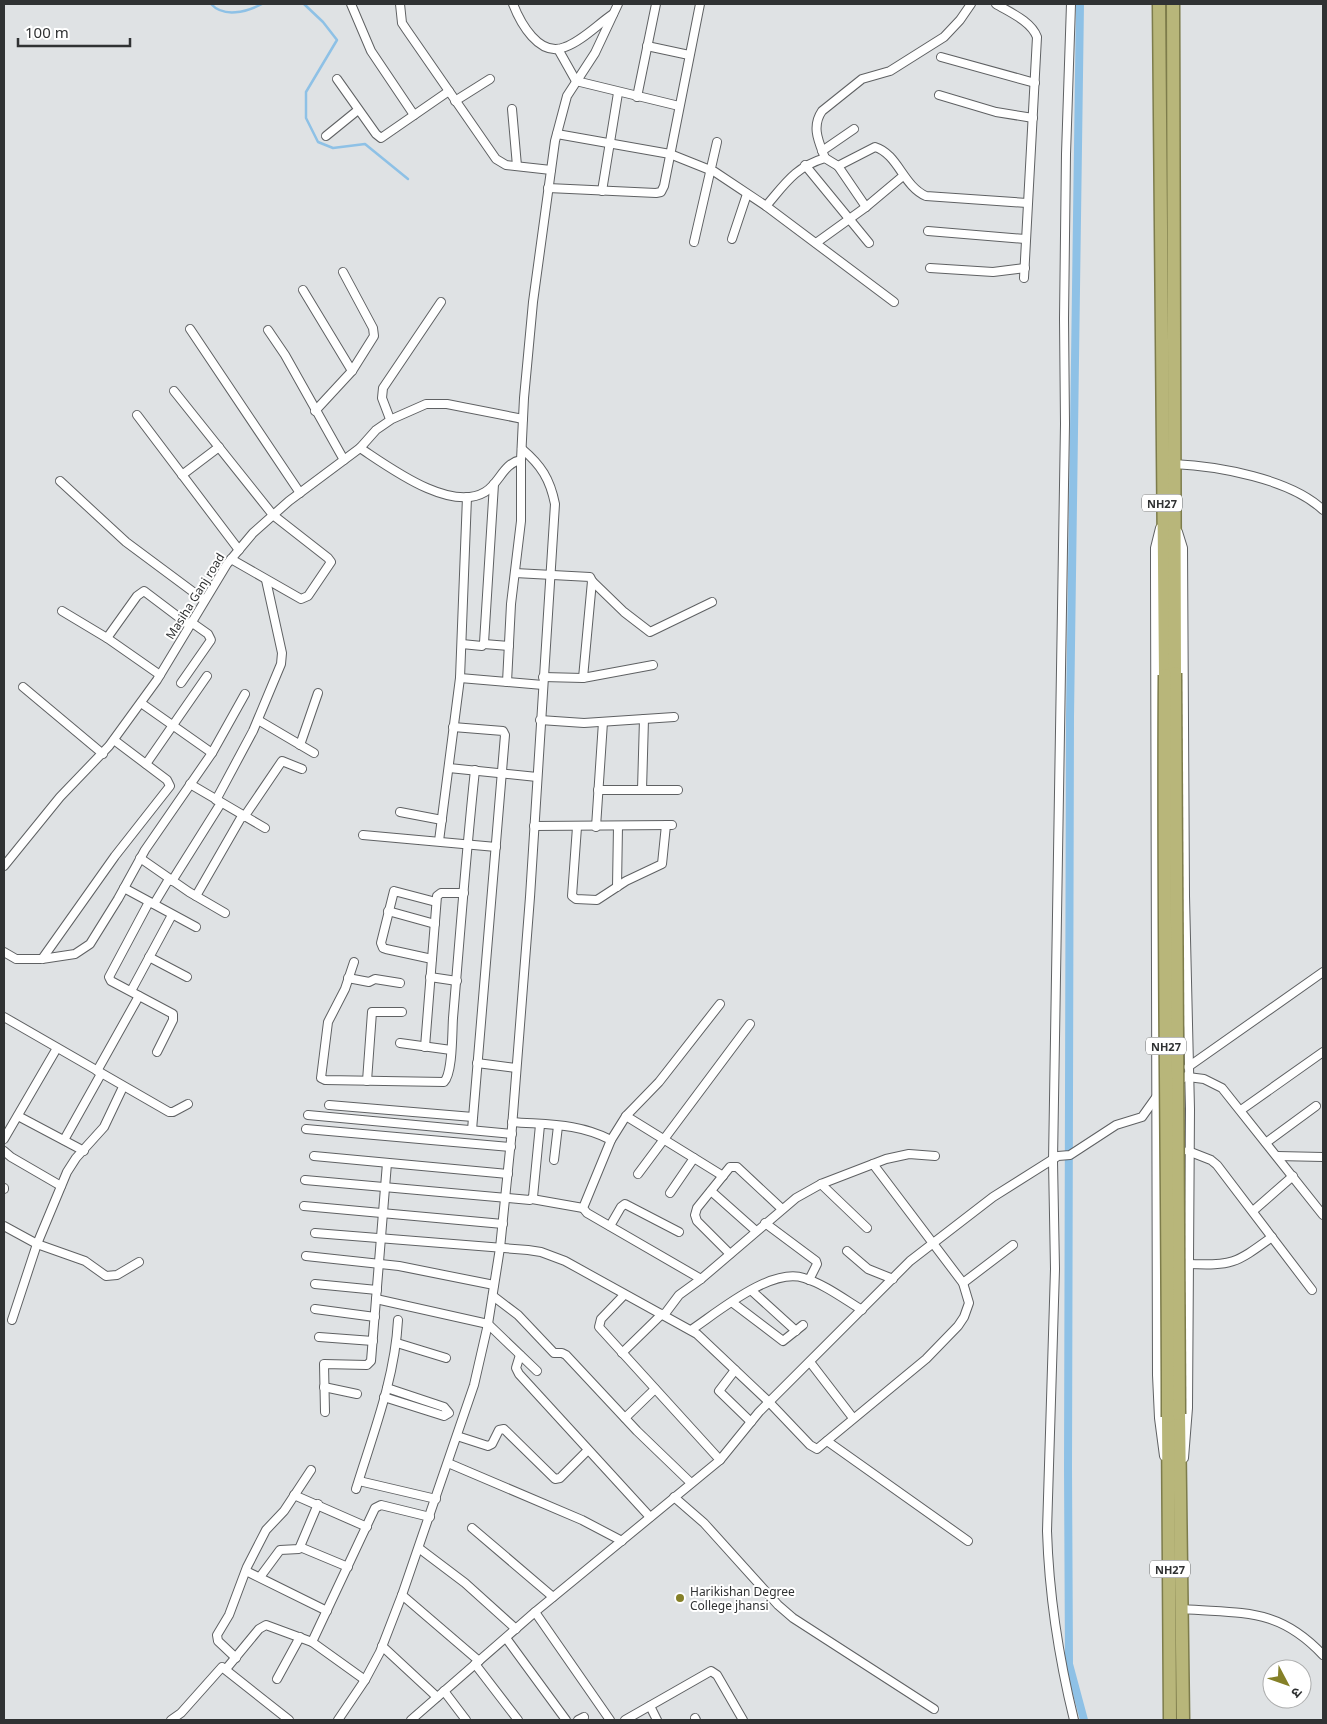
<svg xmlns="http://www.w3.org/2000/svg" width="1327" height="1724" font-family="'Noto Sans','Noto Sans Devanagari',sans-serif">
	<style>
		.lines { fill: none; stroke-linecap: round; stroke-linejoin: round }
		.stream { stroke: #8ec1e6; stroke-width: 2.5 }
		.canal { stroke: #8ec1e6; stroke-width: 8 }
		.minor-casing { stroke: #5f6163; stroke-width: 10 }
		.trunk-casing { stroke: #7d7c4b; stroke-width: 15 }
		.minor { stroke: #fff; stroke-width: 8 }
		.trunk { stroke: #b8b67a; stroke-width: 12 }
		.trunk-bridge-casing { stroke: #7d7c4b; stroke-width: 15; stroke-linecap: butt }
		.trunk-bridge { stroke: #b8b67a; stroke-width: 12 }
		.poi-dot { fill: #858028; stroke: #fff; stroke-width: 2 }
		.labels { text-anchor: middle; dominant-baseline: central; stroke-width: 4; stroke-linejoin: round; paint-order: stroke }
		.shield { fill: #fff; stroke: #6e7070; stroke-width: 1 }
		.shield-label { font-size: 11px; font-weight: bold; fill: #303233 }
		.street-label { font-size: 12px; fill: #303233; stroke: #fff }
		.poi-label { font-size: 12px; fill: #303233; stroke: #fff; text-anchor: start }
	</style>
	<rect width="100%" height="100%" fill="#dfe2e4"/>
	<g class="lines">
		<g class="stream">
			<path d="M211,4C224,18 246,12 262,4"/>
			<polyline points="304,4 323,22 337,40 306,92 306,118 318,142 333,148 365,144 408,179"/>
		</g>
		<polyline class="canal" points="1080,4 1070,717 1068,1468 1069,1664 1084,1720"/>
		<defs>
			<g id="minor">
				<polyline points="351,4 371,51 414,115"/>
				<polyline points="400,4 402,23 406,29 496,159 506,165 551,170"/>
				<path d="M513,4C520,22 539,58 565,47C582,41 598,24 613,14"/>
				<path d="M996,4C1009,12 1031,21 1037,37L1024,278"/>
				<path d="M1071,4L1066,154L1064,319L1065,424L1053,1161L1055,1269L1047,1531C1049,1594 1059,1659 1074,1720"/>
				<polyline points="647,46 689,55"/>
				<polyline points="558,49 576,81 679,106"/>
				<polyline points="941,57 1035,83"/>
				<polyline points="337,79 376,134 381,138 449,91"/>
				<polyline points="939,95 996,112 1033,118"/>
				<polyline points="637,97 656,4"/>
				<polyline points="455,101 490,79"/>
				<polyline points="512,109 517,166"/>
				<polyline points="557,134 670,154 715,172 766,206 894,302"/>
				<polyline points="326,136 358,110"/>
				<polyline points="822,151 854,129"/>
				<path d="M825,158C819,142 811,127 822,111L862,79L890,71L944,37L960,20L971,4"/>
				<polyline points="805,165 869,243"/>
				<polyline points="838,166 866,207"/>
				<polyline points="548,188 656,193 661,192 664,186 700,4"/>
				<polyline points="602,191 618,93"/>
				<path d="M766,206C785,184 795,167 825,158L838,166L875,147C898,154 903,186 926,196L1027,203"/>
				<polyline points="928,231 1025,239"/>
				<polyline points="732,239 747,194"/>
				<polyline points="694,242 717,142"/>
				<polyline points="816,243 866,207 903,176"/>
				<polyline points="930,268 993,272 1025,268"/>
				<polyline points="303,290 352,371"/>
				<polyline points="190,329 300,493"/>
				<polyline points="268,330 285,355 344,460"/>
				<polyline points="174,391 273,515 328,558 331,562 308,596 301,599 231,559"/>
				<polyline points="315,411 352,371 374,336 373,328 343,272"/>
				<polyline points="137,415 239,550"/>
				<polyline points="390,419 382,398 383,388 441,302"/>
				<path d="M360,448C389,467 450,513 485,492C500,483 503,463 521,460L524,398L533,302L555,141L567,96L595,53L618,4"/>
				<path d="M1174,464C1218,466 1291,479 1323,510"/>
				<polyline points="182,475 219,447"/>
				<polyline points="60,481 126,542 204,600"/>
				<polyline points="1160,528 1155,548 1155,575 1157,1375 1159,1418 1164,1456"/>
				<polyline points="1178,532 1183,548 1185,896 1190,1109 1188,1408 1184,1458"/>
				<polyline points="515,573 590,577 592,581 583,678"/>
				<polyline points="592,581 624,612 650,632 712,602"/>
				<polyline points="62,611 107,638 160,675"/>
				<polyline points="107,638 137,596 144,591 189,625"/>
				<polyline points="462,644 482,646 484,643 494,484"/>
				<polyline points="484,644 509,646"/>
				<polyline points="543,677 583,678 653,665"/>
				<polyline points="460,678 543,685"/>
				<polyline points="507,682 511,604 521,521 521,460"/>
				<polyline points="181,683 211,640 208,634 191,622"/>
				<polyline points="23,687 103,754"/>
				<polyline points="141,703 212,753"/>
				<polyline points="258,720 314,753"/>
				<polyline points="540,720 584,723 674,717"/>
				<polyline points="453,727 503,731 505,735 472,1130"/>
				<polyline points="300,745 318,693"/>
				<polyline points="146,764 207,676"/>
				<polyline points="449,768 537,777"/>
				<polyline points="190,784 265,828"/>
				<polyline points="598,790 678,790"/>
				<polyline points="642,790 644,719"/>
				<polyline points="216,800 253,731 281,664 282,653 266,580"/>
				<polyline points="400,812 442,820"/>
				<polyline points="244,817 282,761 302,769"/>
				<polyline points="534,826 672,825"/>
				<polyline points="577,827 572,896 576,899 597,900 626,881 662,864 666,825"/>
				<polyline points="596,827 603,722"/>
				<polyline points="363,835 496,847"/>
				<polyline points="439,841 460,678 467,497"/>
				<polyline points="140,858 189,892 225,913"/>
				<polyline points="4,866 60,797 109,746 157,680 227,564 253,533 289,501 360,448 376,430 392,419 426,404 447,404 523,419"/>
				<polyline points="172,881 221,803"/>
				<polyline points="617,887 618,826"/>
				<polyline points="124,888 196,927"/>
				<polyline points="196,896 242,816"/>
				<polyline points="149,902 109,977 111,981 173,1014 173,1020 157,1052"/>
				<polyline points="154,904 169,879"/>
				<polyline points="388,911 435,924"/>
				<polyline points="4,952 16,959 42,959 75,954 90,944 118,899 145,850 212,753 245,694"/>
				<polyline points="149,957 187,977"/>
				<polyline points="42,959 115,856 170,786 167,780 114,740"/>
				<polyline points="432,959 386,949 383,948 381,943 394,891 436,902"/>
				<path d="M354,962L345,989L328,1022L321,1078L325,1080L444,1082C453,1073 452,1032 453,1018C460,936 466,853 475,770"/>
				<polyline points="430,977 457,981"/>
				<polyline points="348,978 369,982 375,979 400,983"/>
				<polyline points="131,991 172,915"/>
				<polyline points="4,1017 169,1112 173,1112 188,1104"/>
				<polyline points="400,1043 451,1050"/>
				<polyline points="425,1047 437,896 441,893 464,893"/>
				<polyline points="477,1063 516,1068"/>
				<polyline points="1188,1067 1323,972"/>
				<polyline points="97,1071 139,996"/>
				<polyline points="1188,1077 1204,1079 1222,1088 1323,1215"/>
				<polyline points="367,1081 372,1012 402,1012"/>
				<polyline points="329,1105 473,1117"/>
				<polyline points="1241,1110 1323,1052"/>
				<polyline points="308,1115 512,1134"/>
				<polyline points="18,1116 84,1151"/>
				<polyline points="626,1116 723,1176"/>
				<path d="M512,1122C549,1125 578,1123 611,1140"/>
				<polyline points="306,1129 511,1147"/>
				<polyline points="4,1139 57,1048"/>
				<polyline points="64,1140 101,1074"/>
				<polyline points="1267,1142 1316,1106"/>
				<polyline points="4,1151 11,1157 61,1186"/>
				<polyline points="1188,1151 1211,1160 1217,1165 1312,1290"/>
				<polyline points="314,1156 508,1174"/>
				<polyline points="1277,1156 1323,1157"/>
				<polyline points="554,1160 558,1126"/>
				<polyline points="638,1174 750,1024"/>
				<polyline points="305,1180 530,1200 533,1197 540,1125"/>
				<polyline points="821,1184 867,1228"/>
				<polyline points="4,1189 4,1188"/>
				<polyline points="711,1191 756,1231"/>
				<polyline points="670,1193 694,1158"/>
				<polyline points="532,1199 583,1208"/>
				<polyline points="304,1206 503,1224"/>
				<polyline points="1253,1211 1293,1176"/>
				<polyline points="765,1223 816,1261 817,1264 809,1280"/>
				<polyline points="4,1226 37,1244 85,1261 106,1276 117,1275 139,1262"/>
				<polyline points="610,1226 621,1207 625,1204 679,1232"/>
				<polyline points="315,1233 528,1250 541,1252 565,1261 697,1334 769,1402 810,1445 817,1449 926,1359 958,1326 964,1317 969,1303 963,1283 873,1164"/>
				<polyline points="847,1251 868,1269 893,1279"/>
				<polyline points="730,1254 697,1221 695,1215 697,1208 730,1167 737,1167 782,1209"/>
				<polyline points="306,1256 399,1266 494,1285"/>
				<path d="M1188,1264C1233,1266 1236,1263 1272,1237"/>
				<polyline points="701,1279 587,1213 583,1208 611,1140 626,1116 659,1082 720,1004"/>
				<polyline points="963,1283 1013,1245"/>
				<polyline points="315,1284 377,1290"/>
				<polyline points="752,1291 796,1331"/>
				<polyline points="624,1295 601,1319 599,1327 720,1460"/>
				<polyline points="493,1296 518,1315 554,1353 562,1353 566,1355 637,1431 691,1483"/>
				<polyline points="376,1299 488,1324 537,1371"/>
				<polyline points="733,1303 783,1341 803,1325"/>
				<polyline points="315,1309 375,1317"/>
				<polyline points="664,1315 679,1295 701,1279 796,1198 821,1184 886,1159 909,1154 935,1156"/>
				<polyline points="12,1320 37,1244 67,1172 76,1158 104,1127 123,1087"/>
				<path d="M691,1330C718,1312 771,1267 804,1278C824,1284 844,1299 862,1310"/>
				<polyline points="319,1337 373,1341"/>
				<polyline points="397,1343 446,1358"/>
				<polyline points="622,1353 662,1314"/>
				<polyline points="520,1355 516,1368 519,1374 650,1517"/>
				<polyline points="810,1362 853,1418"/>
				<polyline points="735,1370 719,1391 751,1422"/>
				<polyline points="324,1387 357,1394"/>
				<polyline points="384,1397 444,1416 449,1413 444,1407 387,1388"/>
				<polyline points="325,1412 324,1364 367,1365 371,1361 387,1163"/>
				<polyline points="625,1418 655,1389"/>
				<polyline points="457,1436 488,1446 492,1444 499,1430 504,1429 555,1479 560,1478 588,1450"/>
				<polyline points="827,1441 968,1541"/>
				<polyline points="448,1463 582,1520 622,1541"/>
				<polyline points="359,1481 436,1499"/>
				<path d="M356,1489C373,1434 395,1378 398,1320"/>
				<polyline points="294,1495 367,1527"/>
				<polyline points="674,1497 704,1523 778,1605 793,1618 934,1709"/>
				<polyline points="472,1528 553,1597"/>
				<polyline points="300,1547 348,1567"/>
				<polyline points="420,1549 465,1583 516,1629"/>
				<polyline points="246,1571 327,1611"/>
				<polyline points="260,1577 280,1550 299,1549 318,1504"/>
				<polyline points="402,1595 479,1661"/>
				<path d="M1183,1609C1243,1614 1278,1607 1323,1655"/>
				<polyline points="535,1612 610,1720"/>
				<polyline points="506,1638 566,1720"/>
				<polyline points="312,1642 375,1508 381,1505 430,1517"/>
				<polyline points="382,1646 437,1697"/>
				<polyline points="236,1658 218,1641 217,1635 229,1615 247,1567 266,1530 284,1511 311,1470"/>
				<polyline points="475,1664 518,1720"/>
				<polyline points="226,1669 259,1629 266,1625 312,1642 365,1680"/>
				<polyline points="277,1679 300,1637"/>
				<polyline points="444,1691 466,1720"/>
				<polyline points="650,1706 657,1720"/>
				<polyline points="695,1718 696,1720"/>
				<polyline points="171,1720 181,1713 222,1667 289,1720"/>
				<path d="M338,1720L365,1680L380,1652L402,1595L474,1385L488,1324L500,1248L511,1140L530,897L555,504C550,479 541,465 522,449"/>
				<polyline points="411,1720 535,1612 720,1460 759,1412 910,1261 993,1197 1058,1156 1070,1155 1116,1125 1142,1117 1157,1096 1188,1075"/>
				<polyline points="578,1720 584,1717"/>
				<polyline points="625,1720 711,1671 717,1675 743,1720"/>
			</g>
			<g id="trunk">
				<polyline points="1159,4 1165,675"/>
				<polyline points="1173,4 1175,673"/>
				<polyline points="1179,1414 1183,1720"/>
				<polyline points="1168,1417 1170,1720"/>
			</g>
		</defs>
		<use href="#minor" class="minor-casing"/>
		<use href="#trunk" class="trunk-casing"/>
		<use href="#minor" class="minor"/>
		<use href="#trunk" class="trunk"/>
		<defs>
			<g id="trunk-bridge">
				<polyline points="1175,673 1179,1414"/>
				<path d="M1165,675C1163,923 1168,1170 1168,1417"/>
			</g>
		</defs>
		<use href="#trunk-bridge" class="trunk-bridge-casing"/>
		<use href="#trunk-bridge" class="trunk-bridge"/>
	</g>
	<circle class="poi-dot" cx="680" cy="1598" r="5"/>
	<g class="labels">
		<g class="shield">
			<rect x="1142" y="494.5" width="40" height="17" rx="4"/>
			<rect x="1146" y="1037.5" width="40" height="17" rx="4"/>
			<rect x="1150" y="1560.5" width="40" height="17" rx="4"/>
		</g>
		<g class="shield-label">
			<text x="1162" y="503">NH27</text>
			<text x="1166" y="1046">NH27</text>
			<text x="1170" y="1569">NH27</text>
		</g>
		<g class="street-label">
			<text transform="translate(195 596) rotate(-58)">Masiha Ganj road</text>
		</g>
		<g class="poi-label">
			<text x="690" y="1591">Harikishan Degree<tspan x="690" dy="14">College jhansi</tspan></text>
		</g>
	</g>
	<rect width="1327" height="1724" fill="none" stroke="#303233" stroke-width="10"/>
	<g transform="translate(1287 1684) rotate(131)"><circle r="24" fill="#ffffff" stroke="#acadad"/>
	<path d="M0-4L9 19L0 12L-9 19Z" fill="#858028"/>
	<text y="-8" font-size="14" font-weight="bold" text-anchor="middle" fill="#303233">उ</text>
	</g>
	<path d="M18 38v8h112v-8" fill="none" stroke="#303233" stroke-width="2.5"/>
	<text x="25" y="38" font-size="15" fill="#303233" stroke="#ffffff" stroke-width="4" paint-order="stroke">100 m</text>
</svg>
